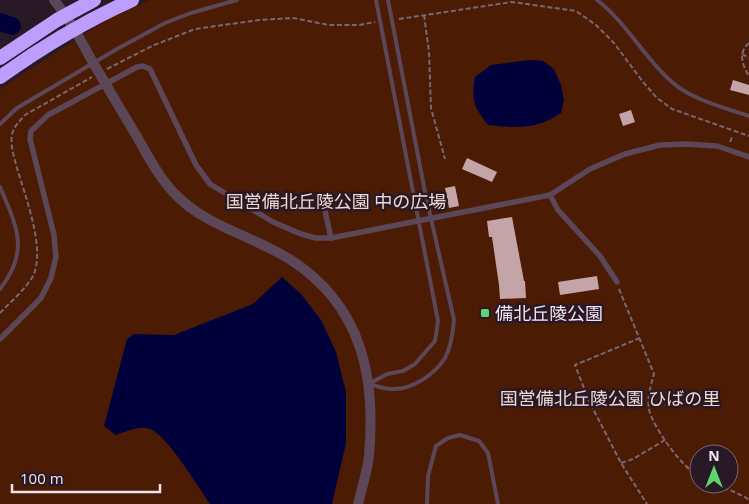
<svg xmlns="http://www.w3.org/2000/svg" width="749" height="504" font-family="'Open Sans','Noto Sans JP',sans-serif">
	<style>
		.green { fill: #4c1b04; fill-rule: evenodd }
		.water { fill: #00003b }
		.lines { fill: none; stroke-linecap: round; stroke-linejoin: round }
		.river { stroke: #00003b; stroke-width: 18 }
		.building { fill: #c3a4a9 }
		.path { stroke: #776874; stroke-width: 2; stroke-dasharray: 5 2.5; stroke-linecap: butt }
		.service { stroke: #5b4757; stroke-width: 4 }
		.pedestrian { stroke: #5b4757; stroke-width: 5.5 }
		.tertiary { stroke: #5b4757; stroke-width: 10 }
		.motorway { stroke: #bd9dfe; stroke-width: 14 }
		.poi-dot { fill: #5dd56c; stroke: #291826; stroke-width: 2 }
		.labels { text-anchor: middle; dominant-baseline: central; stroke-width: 5; stroke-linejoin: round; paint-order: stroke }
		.park-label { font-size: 18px; fill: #f0d9d0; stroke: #291826 }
		.poi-label { font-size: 18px; fill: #f0e4ee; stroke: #291826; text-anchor: start }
	</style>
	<rect width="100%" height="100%" fill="#291826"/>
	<path class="green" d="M150,0H749V504H0V89L109,18ZM699,454H729V484H699Z"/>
	<g class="water">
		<path d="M530,60L543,61L554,69L561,85L564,100L561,113C536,130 517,128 488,125C474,106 471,102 475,77L491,65Z"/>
		<path d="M282,277L301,294L321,320L336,352L346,392V443L332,504H210C198,487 168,436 150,429C140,425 125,432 116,435L104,426L127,339L134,334L174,335L253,304Z"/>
	</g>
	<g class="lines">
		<polyline class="river" points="0,22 12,26"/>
	</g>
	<g class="building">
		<polygon points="733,80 749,85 749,95 730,90"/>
		<polygon points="631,110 635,122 623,126 619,114"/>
		<polygon points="467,158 497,172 492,182 462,169"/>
		<polygon points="455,186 459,206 449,208 445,188"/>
		<polygon points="512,217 524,281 525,281 526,298 500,299 499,285 492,237 489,237 487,221"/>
		<polygon points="597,276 599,289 560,295 558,282"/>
	</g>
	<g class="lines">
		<g class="path">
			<polyline points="424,15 429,52 431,108 445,159"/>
			<polyline points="399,19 512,2 576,11 596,25 614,43 643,82 657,98 672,109 749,136"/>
			<path d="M749,43C738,52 742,65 749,76"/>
			<polyline points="742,54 749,58"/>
			<polyline points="107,69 152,46 195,29 259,20 293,18 329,25 359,25 375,22"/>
			<polyline points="730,142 732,137"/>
			<path d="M619,289L654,374C651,385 647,397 649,409C652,426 683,469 699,476"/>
			<path d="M0,313C11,301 25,290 33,276C46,249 25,196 17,168C14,157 10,145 12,134C14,126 20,121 25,115L92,77"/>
			<polyline points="640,338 575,365 589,401 621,463 647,504"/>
			<polyline points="621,463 633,459 665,440"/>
			<polyline points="717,484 745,497 749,500"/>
		</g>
		<g class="service">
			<path d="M597,0C627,23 644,58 672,82C690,99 725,108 749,116"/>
			<polyline points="0,124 17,108 117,49 165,23 191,13 237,0"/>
			<path d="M0,187C17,227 30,251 0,289"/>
			<path d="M369,384C377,386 384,389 392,389C412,390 435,374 445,358C451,347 453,332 454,320L425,192L388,0"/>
			<polyline points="369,384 387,374 403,371 415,364 435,341 438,321 376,0"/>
			<polyline points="427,504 428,476 436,446 448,438 460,435 479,441 488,453 498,504"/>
		</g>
		<g class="pedestrian">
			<polyline points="550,195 558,210 600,256 617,282"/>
			<polyline points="322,197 331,238"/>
			<polyline points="0,339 41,298 51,278 56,257 54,235 30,139 31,131 48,115 137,67 143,66 150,69 196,165 210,184 273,222 301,234 316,238 331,238 550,195 590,169 625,154 660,145 686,144 717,146 749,157"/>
		</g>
		<path class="tertiary" d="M54,0C69,18 81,40 92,61C108,88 124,115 140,142C150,160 160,178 174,193C206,227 252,235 291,260C362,306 376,377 369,456C367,472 362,488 358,504"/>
		<g class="motorway">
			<polyline points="0,58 57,20 94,0"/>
			<path d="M0,77C42,47 85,21 132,0"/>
		</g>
	</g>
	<rect class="poi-dot" x="480" y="308" width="10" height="10" rx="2.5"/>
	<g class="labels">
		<g class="park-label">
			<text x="336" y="201">国営備北丘陵公園 中の広場</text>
			<text x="610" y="398">国営備北丘陵公園 ひばの里</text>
		</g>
		<g class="poi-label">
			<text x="495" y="313">備北丘陵公園</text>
		</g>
	</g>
	<g transform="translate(714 469)"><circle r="24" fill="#291826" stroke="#796a76"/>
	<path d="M0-4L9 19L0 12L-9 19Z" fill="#5dd56c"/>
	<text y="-8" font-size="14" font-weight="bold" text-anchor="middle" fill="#f0e4ee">N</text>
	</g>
	<path d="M12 484v8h148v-8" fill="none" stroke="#f0e4ee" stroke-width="2.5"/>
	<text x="20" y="484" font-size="15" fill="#f0e4ee" stroke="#291826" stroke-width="4" paint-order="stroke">100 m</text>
</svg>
